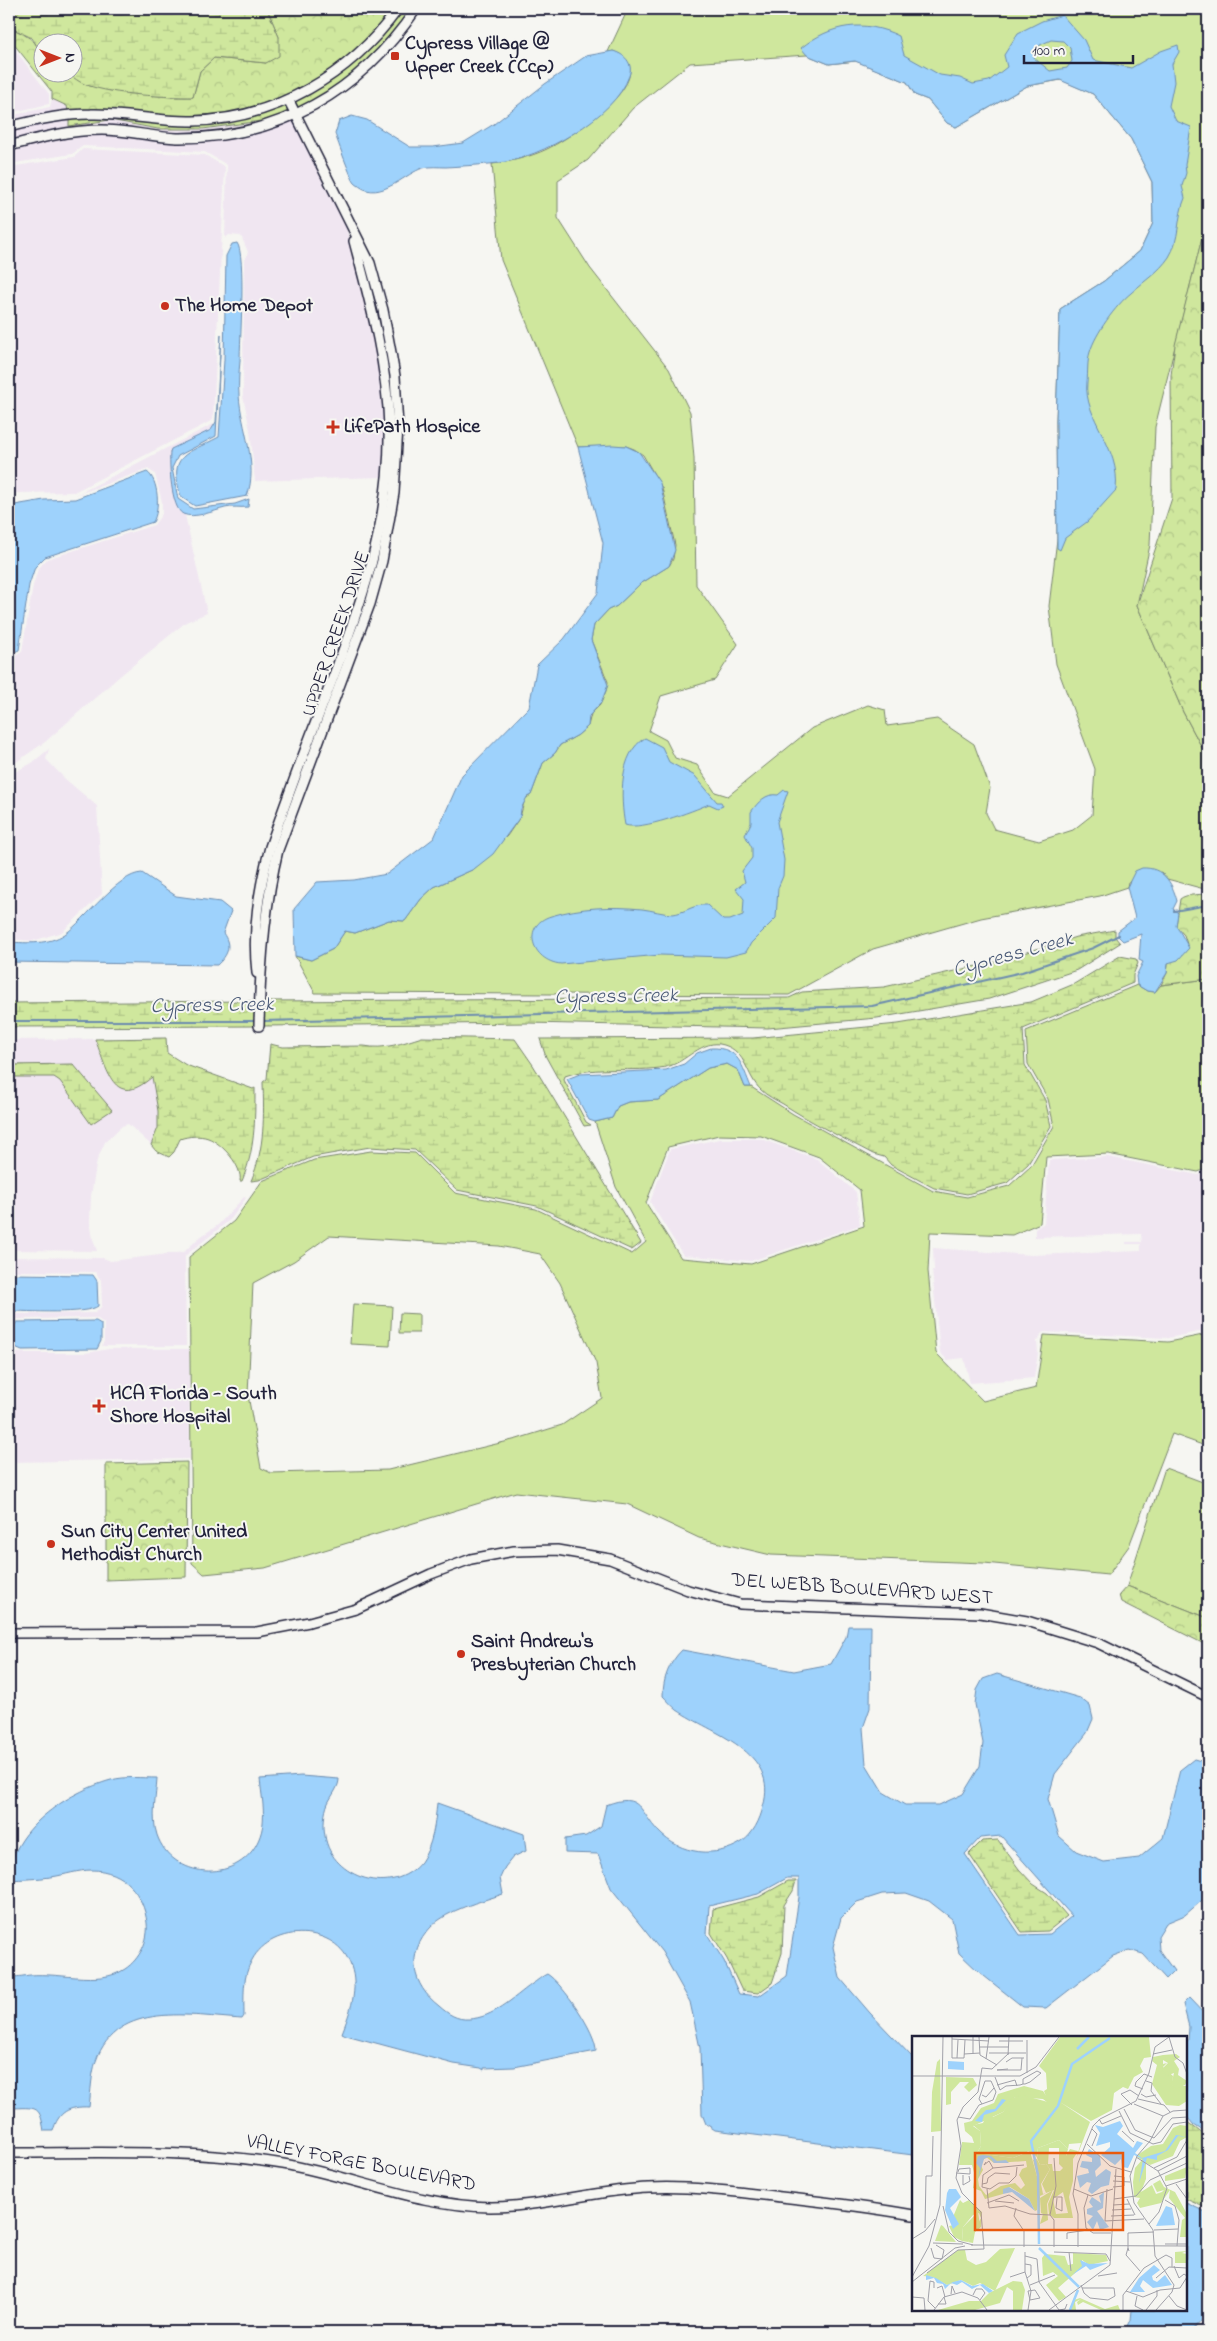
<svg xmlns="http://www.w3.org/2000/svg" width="1217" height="2341" font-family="'Indie Flower',sans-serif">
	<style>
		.built { fill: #f0e6f1 }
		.green { fill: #cfe79d; stroke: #78846c; fill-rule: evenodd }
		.forest { fill: url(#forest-crowns); stroke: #78846c }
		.wetland { fill: url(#wetland-marsh); stroke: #78846c }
		.water { fill: #9ed2fc; stroke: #6c8caf; fill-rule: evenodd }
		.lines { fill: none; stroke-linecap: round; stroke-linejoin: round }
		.stream { stroke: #6c8caf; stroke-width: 2 }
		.minor-casing { stroke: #22223b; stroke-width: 12 }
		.minor { stroke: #f6f6f2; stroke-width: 9 }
		.poi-dot { fill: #c8321e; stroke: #f6f6f2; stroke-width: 2 }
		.labels { text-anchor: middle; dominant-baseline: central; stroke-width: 4; stroke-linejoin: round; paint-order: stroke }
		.poi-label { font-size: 20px; font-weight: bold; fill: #22223b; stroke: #f6f6f2; text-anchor: start }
		.street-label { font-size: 20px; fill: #22223b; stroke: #f6f6f2 }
		.water-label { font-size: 21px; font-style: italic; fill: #475775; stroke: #f6f6f2 }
		.inset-river { fill: none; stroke: #9ed2fc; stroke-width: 2.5 }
		.inset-road { fill: none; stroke: #a1a1a9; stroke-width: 1 }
		.view { fill: #e8590c; fill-opacity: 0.15; stroke: #e8590c; stroke-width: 2.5 }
		.inset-edge { fill: none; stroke: #22223b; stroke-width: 2.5 }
	</style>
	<defs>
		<pattern id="forest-crowns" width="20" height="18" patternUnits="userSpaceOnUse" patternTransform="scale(1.25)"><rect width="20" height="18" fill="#cfe79d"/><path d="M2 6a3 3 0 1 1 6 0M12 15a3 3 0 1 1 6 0" fill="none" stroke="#b1c688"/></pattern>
		<pattern id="wetland-marsh" width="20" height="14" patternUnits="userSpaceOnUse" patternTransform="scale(1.25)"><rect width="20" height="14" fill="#cfe79d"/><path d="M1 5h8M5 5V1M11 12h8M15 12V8" fill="none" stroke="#b1c688"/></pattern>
	</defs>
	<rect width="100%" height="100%" fill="#f6f6f2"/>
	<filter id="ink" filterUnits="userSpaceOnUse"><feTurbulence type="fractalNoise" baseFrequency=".02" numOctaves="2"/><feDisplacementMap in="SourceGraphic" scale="10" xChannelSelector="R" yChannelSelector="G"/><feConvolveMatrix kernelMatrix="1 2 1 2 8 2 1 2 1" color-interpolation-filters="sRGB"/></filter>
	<g filter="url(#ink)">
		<g class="built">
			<polygon points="9,42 49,94 49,104 9,113"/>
			<polygon points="52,99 68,106 68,112 9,123 9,116 50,107"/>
			<polygon points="69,119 69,126 110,120 158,129 206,129 275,119 240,129 215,133 176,134 77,127 44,133 9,142 9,131"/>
			<polygon points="294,120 345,224 370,314 381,378 383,407 383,477 255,481 250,430 243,396 244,261 248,252 241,236 229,235 225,238 227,165 205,152 83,146 72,154 9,164 9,150 46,140 102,134 216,140 243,136"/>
			<polygon points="83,149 205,155 225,167 213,420 74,492 16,493 9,495 9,167 74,157"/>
			<polygon points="215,423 211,430 171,449 171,477 178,510 185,515 207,613 186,622 121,675 45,742 9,767 9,655 14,656 22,651 33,586 38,569 47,559 154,525 162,514 162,502 155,474 148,469 76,495"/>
			<polygon points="49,749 46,759 64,778 97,806 102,894 62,932 33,941 9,939 9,775 32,763"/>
			<polygon points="95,1039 106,1071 152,1076 158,1111 158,1129 151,1145 128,1124 122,1126 105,1142 97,1160 91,1196 90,1221 93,1239 97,1251 9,1250 9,1077 54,1077 60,1081 73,1064 9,1065 9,1040"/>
			<polygon points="720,1139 761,1139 817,1159 856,1192 860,1225 751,1261 683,1255 650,1202 670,1149"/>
			<polygon points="1108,1157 1198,1175 1208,1171 1208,1330 1168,1338 1044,1332 1041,1334 1039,1340 1037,1341 1038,1353 1034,1378 970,1383 964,1358 947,1360 940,1352 932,1270 934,1270 933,1248 1032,1255 1141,1251 1141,1244 1126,1244 1126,1242 1142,1242 1141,1234 1035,1237 1035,1229 1044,1223 1049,1160"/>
			<polygon points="244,1197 246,1198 231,1219 185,1256 186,1346 102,1346 104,1341 104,1323 96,1318 17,1319 11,1324 11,1314 95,1313 102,1306 101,1280 95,1272 9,1271 9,1257 103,1258 111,1261 184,1252 200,1237 218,1225"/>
			<polygon points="109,1349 189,1349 190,1459 9,1462 9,1353 86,1353"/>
		</g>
		<g class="green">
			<path d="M628,9H1208V201L1206,222L1155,427L1150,545L1137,605L1183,712L1208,759V890L1167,879L1161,872L1128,882L1127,887L1100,896L981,918L873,949L789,995L315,993L295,956L311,960L333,949L345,931L355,933L389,920L405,921L421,899L434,887L474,869L507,836L520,817L525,799L531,795L543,763L555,753L560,745L578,735L588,726L591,714L600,705L606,691L608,682L591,640L594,625L608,610L617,606L640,584L669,566L673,559L675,545L662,488L643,455L634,449L626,446L578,447L501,260L492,164C510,162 530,157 547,149C570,138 669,74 613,51L607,54ZM807,55L829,64L856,61L907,82L915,95L928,100L947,123L956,127L1027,86L1061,80L1093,94L1131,139L1152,182L1153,223L1140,251L1104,281L1060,309L1056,420L1057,539L1049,606L1056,664L1095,769L1092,815L1073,830L1039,841L994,829L986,813L990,788L974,744L937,719L887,726L885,710L868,705L812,728L728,796L715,792L697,765L675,758L666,740L649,731L661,696L715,680L738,644L696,585L694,458L690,412L669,369L590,268L558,218V180L588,160L633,108L690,63Z"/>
			<path d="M1208,979V1168L1198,1172L1108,1154L1046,1157L1040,1223L1012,1235L930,1232L928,1271L936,1353L983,1401L1036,1388L1044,1335L1168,1342L1208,1334V1447L1172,1434L1129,1546L1108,1575L984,1563L771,1555L699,1538L627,1504L516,1492L265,1568L204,1574L192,1563L189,1257L234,1221L262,1181L314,1160L371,1151L415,1153L455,1193L536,1209L632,1254L646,1242L616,1187L595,1122L612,1118L618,1106L628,1102L658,1100L708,1068L727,1064L738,1070L745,1087H751L793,1114L933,1191L967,1197L1009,1186L1031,1166L1054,1126L1048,1099L1028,1064L1026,1031L1137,985L1147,991L1155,992L1161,985ZM719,1135L761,1136L819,1157L860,1190L864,1226L751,1264L681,1258L646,1203L668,1147ZM329,1236L499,1246L540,1254L560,1283L596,1363L602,1398L562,1425L517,1439L388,1470L271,1473L261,1468L248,1395L253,1283L294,1261Z"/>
			<polygon points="353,1304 392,1306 390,1346 350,1344"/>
			<polygon points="400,1313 419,1314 419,1333 399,1333"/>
			<polygon points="1165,1468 1208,1484 1208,1618 1127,1586"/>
		</g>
		<g class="forest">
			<path d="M267,9H393C352,65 289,105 220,115C175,122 115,114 68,112L67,106L52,99V92L9,38V27C34,39 42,43 42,72L67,73L86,85L129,93L170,97H193L200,71L214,58L266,63L279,37Z"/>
			<path d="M403,9H411L387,41L351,76L298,110L294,102C337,79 374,49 403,9Z"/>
			<path d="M287,105L290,113L275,119L203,129H158L110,120L69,126V119C100,117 130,122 161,124C205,127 246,119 287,105Z"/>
			<polygon points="1208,201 1208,759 1183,712 1137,605 1172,498 1171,375 1175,345 1206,222"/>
			<path d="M1208,893V979L1161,985L1167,973L1168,963L1187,944L1184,935L1176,926L1180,899C1187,893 1199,896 1208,893Z"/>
			<polygon points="187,1462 186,1577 106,1580 106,1464"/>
			<polygon points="1127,1586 1208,1618 1208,1646 1121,1602 1119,1595"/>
		</g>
		<g class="wetland">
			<path d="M9,9H267L279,37V56L266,63L214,58L200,71L193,97C164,97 114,95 87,85C80,83 73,77 67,73L72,72V42H42V54L32,38L9,27Z"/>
			<polygon points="1115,930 1115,937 1120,943 1077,970 989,999 877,1018 768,1028 528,1023 263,1026 264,1001 789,998 802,992 884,987 994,962 1076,937"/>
			<path d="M1120,956L1136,959L1138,963L1133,975V983L1023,1029L1025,1065L1045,1100L1051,1126L1028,1164L1007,1183L967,1194L934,1188L891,1165L884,1157L873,1154C843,1138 812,1123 783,1104C776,1100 767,1096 761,1090C746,1076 747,1052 724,1045C702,1038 686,1063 666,1067C632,1073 597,1065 565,1076L564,1080L586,1122L591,1125L584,1126L546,1057L540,1039L753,1038L898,1024L1031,1002L1074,984Z"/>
			<polygon points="255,1001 255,1026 9,1027 9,1003"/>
			<path d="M422,1037L515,1039L533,1065L641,1243L632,1250L537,1206L457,1190L415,1150L370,1147L313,1157L259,1180L251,1181C265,1148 264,1116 263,1082L267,1079L270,1044L283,1047L364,1046C384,1050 403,1043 422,1037Z"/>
			<path d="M166,1038L167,1053L186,1065L253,1089L255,1088C255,1121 255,1150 242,1181H240C243,1167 222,1143 208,1138C200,1135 188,1136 180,1139L174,1152L169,1157L156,1151L151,1145L158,1128V1111L152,1077C113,1111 107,1068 95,1039Z"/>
			<polygon points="73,1064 112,1110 91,1124 60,1081 54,1077 9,1077 9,1065"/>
			<polygon points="998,1840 1019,1869 1033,1884 1047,1893 1067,1916 1048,1931 1022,1932 969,1854 982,1841"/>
			<polygon points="788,1881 796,1881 793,1891 784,1905 782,1953 772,1983 758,1993 742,1991 727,1959 711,1933 713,1909 759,1897"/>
			<polygon points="1186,2121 1208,2138 1208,2209 1186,2199"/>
		</g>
		<g class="water">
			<path d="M1062,15L1084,40L1093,60L1131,68L1161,51L1178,45L1179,52L1172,64L1174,82L1169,106L1176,121L1191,127L1185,165L1186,173L1182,186L1185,198C1177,216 1180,240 1169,257C1159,272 1144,281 1131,293C1116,305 1095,334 1090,352C1087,361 1088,373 1087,382C1083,419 1121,446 1116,490L1087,522L1065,538L1060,550L1057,548V542L1056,420L1060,309L1104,281L1140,251L1153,223L1152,182L1131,139L1093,94L1060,80L1027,86L956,127L947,123L928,100L915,95L907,82L855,61L829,64L807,55L801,48C831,24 864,19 899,36L904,55L940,75L960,78L973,84L989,81L1007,67L1004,55L1018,33L1042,21ZM1051,40L1063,41L1070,48L1072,61L1067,68L1050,71L1034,58L1040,45Z"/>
			<path d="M613,51C624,54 634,63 629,76C615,117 540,158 499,163C481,165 463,166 446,167C439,167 430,166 423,168C406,173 384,198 364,189C362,188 357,185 355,183C351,179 338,142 335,134L339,121L352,116L367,120L410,147H433L463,143L494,124L545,84L586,56Z"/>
			<path d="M237,243C246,254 240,341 240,361C239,372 238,384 239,395C241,428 259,464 247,496L195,506L181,497C168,454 185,455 219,437L224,360L226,256L232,244Z"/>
			<path d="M221,334L216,436L178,456L172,468L178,499L193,509L235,504L249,499L248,507C240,508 232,506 225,508C214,511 194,519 183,514C171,508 169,464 170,452L171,449L211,430L216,422Z"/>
			<polygon points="613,445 626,446 639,452 660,483 675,550 669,566 640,584 617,606 608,610 594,625 591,640 608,685 601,703 589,716 588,726 578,735 560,745 555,753 543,763 531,795 527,797 521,809 520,817 493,854 474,869 434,887 421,899 405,921 389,920 355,933 345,931 333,949 311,960 295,956 294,909 317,882 354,880 387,874 434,838 462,775 529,707 537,665 564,639 598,593 603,543 578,447"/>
			<path d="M147,472C159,480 160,510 153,522L45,557L35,567L29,585L19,650L12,653L9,652V506L44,500L75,499Z"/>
			<path d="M645,738L662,747L669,762L695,776L717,802H721L723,806L718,808L709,804C693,811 641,831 625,825C620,798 619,753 645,738Z"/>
			<path d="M784,790L788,791L777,822L784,860L783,876L778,888L776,918L751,943L746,952L726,957L660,955L561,964C531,961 521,925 551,916C581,907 611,906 642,909C652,910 663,914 673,914C683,913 692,906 702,905H707L723,920H730L743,915L744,899L736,889L745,882L742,871L752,858V848L745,835L751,823V812C758,802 766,793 778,795Z"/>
			<path d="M1142,868C1163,867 1172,882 1177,901L1173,909L1178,913L1176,926C1182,934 1184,940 1189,948L1178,960L1168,963L1167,973L1155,992L1147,991L1137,985L1136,976L1143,962L1139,960L1141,934L1123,941L1118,936V931L1135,918L1127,887L1135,871Z"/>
			<path d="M142,873L176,896L220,902L231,911L223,933C232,946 228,955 217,965L9,962V942C28,943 48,945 65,934C86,920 117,874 142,873Z"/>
			<path d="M711,1048C739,1047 742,1066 751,1087H745L738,1070L727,1064L708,1068L658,1100L628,1102L618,1106L612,1118L595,1122L589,1120L567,1079L580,1074L666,1070L684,1064L697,1053Z"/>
			<path d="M9,1274L93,1275L97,1281L98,1306C87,1315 26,1311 9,1311Z"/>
			<polygon points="96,1321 101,1324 101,1341 97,1349 22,1350 15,1347 14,1326 17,1322"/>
			<path d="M848,1626H871L870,1708L863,1728L866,1764L883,1792L905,1805H939L963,1794L980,1766L983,1743L975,1704L977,1690L983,1679L997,1674L1080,1698L1090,1706L1093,1719L1087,1733L1055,1774L1048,1799L1059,1836L1076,1851L1104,1862L1139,1858L1163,1838L1180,1770L1194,1759L1208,1763V1895L1185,1915L1166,1923L1158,1936L1159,1950L1174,1971L1166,1979L1143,1954L1129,1950L1113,1956L1046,2008L1023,2007L979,1972L959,1953L952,1919L929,1901L906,1893L882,1894L857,1902L841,1918L833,1947L840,1978L870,2013L913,2058V2155L715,2130L706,2124L702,2114L700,2048L690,2002L662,1952L611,1888L598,1854L565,1853V1839L586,1836L601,1826L606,1805C642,1791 639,1812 659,1832C680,1854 716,1859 742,1842C753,1834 760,1820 763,1807C780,1751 712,1734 677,1710C672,1706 668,1701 663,1696C663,1678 669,1663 682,1650L794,1671L831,1664L846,1637ZM1001,1836L1072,1916L1050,1934L1020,1935L965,1854L980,1838ZM787,1878H799V1897L787,1976L759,1996L739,1994L724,1961L707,1934L709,1906L758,1894Z"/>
			<path d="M301,1776L339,1779C339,1787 332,1795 328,1803C324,1812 323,1826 325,1836C332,1879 393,1897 421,1862C433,1845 435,1823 437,1803L524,1834L526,1851L513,1857L505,1867L500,1878L503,1894C480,1902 448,1909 431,1927C405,1954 412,1985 439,2006C448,2014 457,2020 469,2019C493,2018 513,1998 532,1984C537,1981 542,1976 547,1974C562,1983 597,2033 596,2051L514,2067L484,2068V2070L481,2068L454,2064L346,2035L342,2033C350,2012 359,1989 351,1966C337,1924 272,1923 252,1960C242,1977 244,1997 244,2016L242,2019C191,2016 117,2000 96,2061C91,2076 91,2092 89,2107C69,2106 58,2112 53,2131H44C40,2107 38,2107 14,2108L12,2105L9,1979C13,1976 18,1977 23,1976C54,1970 99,1987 125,1969C140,1959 149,1940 147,1923C144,1894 123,1870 92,1870C78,1870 65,1875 51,1877C37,1879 23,1879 9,1880C9,1830 68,1792 111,1780C126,1776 142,1778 157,1778C156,1797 151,1817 157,1835C172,1879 236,1884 257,1843C268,1822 262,1800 260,1779Z"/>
			<polygon points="1189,1998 1208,2018 1208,2134 1194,2125 1186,2116 1186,2042 1188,2040 1189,2027 1183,2004"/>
			<polygon points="1186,2203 1208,2213 1208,2314 1191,2332 1125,2332 1131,2320 1132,2310 1186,2310"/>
		</g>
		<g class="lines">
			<g class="stream">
				<polyline points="1174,911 1208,905"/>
				<polyline points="9,1021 255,1021"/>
				<polyline points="263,1021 872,1006 1022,972 1093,948 1119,935"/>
			</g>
			<defs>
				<g id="minor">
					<path d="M9,127C35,120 63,114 91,114C125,113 159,122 193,121C276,119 350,75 398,9"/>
					<path d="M9,146C39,138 70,130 102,130C127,130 152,137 177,138C279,139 360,92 416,9"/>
					<path d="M257,973C252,930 259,889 270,847C287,798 305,750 324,701C359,611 391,525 389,427C387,362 370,302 354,241"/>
					<path d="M259,1026C260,967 264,907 278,850L370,604L382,561L394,493L398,427L395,376L390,347L383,310L370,263L289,101"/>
					<polyline points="9,1633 257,1632 309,1622 356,1609 431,1574 471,1559 514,1551 557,1550 610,1559 688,1590 740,1604 980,1613 1027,1621 1098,1643 1208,1697"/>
					<path d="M9,2153C100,2153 193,2149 283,2164C353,2176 418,2206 490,2207C543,2207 595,2190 649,2188C693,2186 737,2192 781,2197C826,2202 869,2207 913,2215"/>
				</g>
			</defs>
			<use href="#minor" class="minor-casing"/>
			<use href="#minor" class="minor"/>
		</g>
	</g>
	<g class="poi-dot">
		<rect x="390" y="51" width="10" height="10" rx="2.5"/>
		<circle cx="165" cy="306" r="5"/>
		<path d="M330.5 419.5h5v5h5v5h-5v5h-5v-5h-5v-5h5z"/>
		<path d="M96.5 1398.5h5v5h5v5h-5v5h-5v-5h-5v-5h5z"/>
		<circle cx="51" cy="1544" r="5"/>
		<circle cx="461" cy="1654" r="5"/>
	</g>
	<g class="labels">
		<g class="poi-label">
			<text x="405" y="44">Cypress Village @<tspan x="405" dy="23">Upper Creek (Ccp)</tspan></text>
			<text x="175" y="306">The Home Depot</text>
			<text x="344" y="427">LifePath Hospice</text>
			<text x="110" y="1394">HCA Florida - South<tspan x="110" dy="23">Shore Hospital</tspan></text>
			<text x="61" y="1532">Sun City Center United<tspan x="61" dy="23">Methodist Church</tspan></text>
			<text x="471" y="1642">Saint Andrew's<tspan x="471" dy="23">Presbyterian Church</tspan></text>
		</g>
		<g class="street-label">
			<text transform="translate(337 634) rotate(-71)">UPPER CREEK DRIVE</text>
			<text transform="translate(862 1590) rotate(4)">DEL WEBB BOULEVARD WEST</text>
			<text transform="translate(361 2164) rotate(11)">VALLEY FORGE BOULEVARD</text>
		</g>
		<g class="water-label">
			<text transform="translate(1013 955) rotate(-15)">Cypress Creek</text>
			<text transform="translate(616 997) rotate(-1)">Cypress Creek</text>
			<text transform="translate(212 1006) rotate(-1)">Cypress Creek</text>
		</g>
	</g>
	<g transform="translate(912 2036)">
		<rect width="275" height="275" fill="#f6f6f2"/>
		<path d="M251,19V28L255,27L251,31L261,40L260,50H275V65L267,70L254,69L240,48L245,29L240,25L241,21ZM112,50L131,55L137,64L136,67L131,63L103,61L91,76L61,90L68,95L69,110L65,117L101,122L118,115L126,144L125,174L123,175L117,163L98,151L91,154V158L73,163L69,155L61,152L63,140L60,129H47L50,106L62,107L60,101L53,95L52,87L60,85L69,72L82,67L86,58ZM74,121L82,127L114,125L115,131L110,133L107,139L113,149L109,153L103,147L89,150L74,159L67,150L66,143L71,134L68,127ZM268,89L275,90V101L268,105L261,120L238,129L234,127V143L229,156L240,149L244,158L250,156L252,154L245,156L241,148L248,144L252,151L263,156L275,178V201H268L270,184L273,182L257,162L258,154L249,167L228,172L225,167L228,162L222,161L221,146L223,132L230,124L225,121L227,118L239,110L251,108L261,92ZM147,104L156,113L154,120L158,113L166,115L161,123V145L157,161L161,182H142L137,178L136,168L142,154L134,157L130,148L138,133L134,128L128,129L125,122L126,112ZM137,112H147V128L151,132L148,135H141L140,128H136ZM151,156L156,177L144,178L141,163ZM275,131L273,142L253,145V140ZM275,215L270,217L275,218V227H263V216ZM161,217L194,219L196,225L177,229L170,224V231L146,252L154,261L147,265L134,249L146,240L141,236L131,240L130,222L133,218L153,220L156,229L161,228ZM101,245L110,246L113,254L110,274H101V255L95,251L88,267L63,274H26L57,265H69L77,257Z" fill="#cfe79d" fill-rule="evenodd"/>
		<path d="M148,1H237L239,21L232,22L228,30L231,36L222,41L216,53L211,51L202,57L200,74L179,85L148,66L178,86L164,123L169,107L157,108L156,113L147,104L126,112L125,121L117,115L101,122L65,117L69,110L68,95L61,89L71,87L74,80L81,81L91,76L100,62L110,59L136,66L132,55L135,53L134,37L127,30ZM264,18L268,21L262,25L267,33L266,39L275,45L273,49L264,53L259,49L262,37L254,40L250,33L256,27L251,24V19ZM28,23L29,95L19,96L20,56L25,26ZM48,164L51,167L57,164L70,176L69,191L63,196L61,207L56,206L69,182L67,177L61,179L51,191L50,205L42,201L37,190L46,188L41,181ZM29,189L31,190L44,206L23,205Z" fill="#cfe79d"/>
		<path d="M34,41L61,42L65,49L57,56L52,51L57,46H48L39,56V68L34,69ZM125,123L128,129L134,128L138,133L129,148L131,158L134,157L128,160V149V196L126,144L121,124ZM141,154L135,168L136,184L128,188L131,178L129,177L128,162ZM66,176L68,189L56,206L50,205L51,191ZM103,212L83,255L68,247L61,250L49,244L35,249L21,241L11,240L46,214H53L55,224L64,229L74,226L88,213ZM168,262L193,273L206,269L208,274H189L171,266L166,269L165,266L169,263L163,266L164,274H157L162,264Z" fill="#cfe79d"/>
		<path d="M36,25L52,26V34L36,33ZM90,63L94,64L84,75L72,79L70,86L63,85L74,74L83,73ZM208,85L211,90L205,98L221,112L225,105L231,107L223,117L230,122L253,115L264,99L275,101L266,100L256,114L245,120V124L235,122L227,147L231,123L222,119L216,132L210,131L209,123L203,129L189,119L198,111V106L184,110L188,97L183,89L191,91ZM177,113L188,120L189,129L183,135L184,141L194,133L199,136L197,149L189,151L180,158L176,155L179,147L175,146L168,152L165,140L177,137L176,133L168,131L170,125L180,126V122L174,119ZM71,119L79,120L85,125L94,124L97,127H82L77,121L72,123L66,143L68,132L64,127L66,120ZM97,151L117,163L123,175L100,156L91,158V153ZM44,153L49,161L38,172L47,188L41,193L33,174L35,157L37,153ZM192,156L191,172L185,175L197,191L188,194L185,185L181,194L175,186L181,180L175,178V173L181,171L177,166L180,161L189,167L187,160ZM254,170L260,172L263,189L244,190ZM168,224L177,228L196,227L178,234L174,230L160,239L170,230ZM242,229L248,234L240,240L241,244L245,246L253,239L260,249L241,252L231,244L228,250L233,256H218L227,242ZM14,239L24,242L35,249L41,246L49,244L60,250L71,248L81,255L77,257L68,249L60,253L50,246L45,249L39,247L33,253L31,248L25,247L22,242L14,244Z" fill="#9ed2fc"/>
		<path class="inset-river" d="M165,13L177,1M127,208L126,139L119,105L146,70L160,28L198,2M127,212L167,251M158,274L166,254"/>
		<path class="inset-road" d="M40,1V22H52L53,4M61,1V18M67,1L68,19L85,29M257,1L263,21L271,27L275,38M40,3L77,5M87,5H111M67,11H97M77,17H114M52,18L68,17M241,18L260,14M96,19L97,1M45,22L46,4M74,23L77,1M94,26L100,22H112M96,33L85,34H109L110,22M115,37V4M0,40H108L124,31L147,1M83,41L88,54L94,50L108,49L111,48H113L118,46L129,37L125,35L111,43V48M234,45L240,47L239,55L249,68M85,49L103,44L105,50M231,53L223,50L224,46L232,38L240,41M229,58L234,61L244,59M70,59L74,61L82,52M226,63L252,69L258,76M222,68L251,80M220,69L209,58L218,54L227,60M212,73L223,94L242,102L260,82L275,81M207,75L218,97L241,108L249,106L261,88L275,86M46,81L58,83L67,69L81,64L84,56L79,45H73L67,63L70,68M187,83L190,88L209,80M210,95L222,106M175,108L198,130L219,136M180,110L185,98L180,93M224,121L246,135L255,152L247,176L237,188M74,126L72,129L77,125L81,132M105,131L104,140L97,147H87L78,153L70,151L71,139L81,132L112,129M242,132L265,121L275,104M246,135L275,120M44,137L58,138V132L47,133L46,136M51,139V149L58,145L57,140M201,145L218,146M70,148L75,147L76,142L83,137L98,138M264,148L275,163M254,150L275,143M201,151L212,150V141L202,140M75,153L77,172M162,153L179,160L201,153M195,153L193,185L232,183M176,159L172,172L174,192L181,197H199M141,161H150V175L144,172L145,162M202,163L224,160L238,144L275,127M215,163L223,179M253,164L263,170L267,184L265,210M83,165L102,167M75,167L97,159L107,165M201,169L217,168M31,170L37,196L46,205L61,209M77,172L93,170L118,178L138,179L142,184V211M104,172L102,180L112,195V211M200,174L219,173M138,179L144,150L142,122M199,180L222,179M13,192L14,140H20L21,100M242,194L266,193M0,203L13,195L23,183M155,203V197L176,194M21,207L51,208M253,208H275M59,209L275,210M166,211V178L161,158L166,127L181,90L188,83L224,65L237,37L243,11L257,1M19,212L22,222L30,223L32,214L24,209M216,212V197L242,196M217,215L216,212L214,219L228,235M113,216V236L119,255L116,274M142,216L194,218L198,225M157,216L159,235M113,220L125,223L127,246L147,274L153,273L155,268M113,228L119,229V239L115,242M262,230L267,242L272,238L275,240M15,237L46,214L72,213L69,176L50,157L44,142L49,110L45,84L51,71L66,56L70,32L80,33L97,17M186,240L205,237M0,241L17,210L28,169L31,1M98,241L113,236M244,242L257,231L275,232M0,246L43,212L53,210M118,249L143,239M169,249L172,257L178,262L196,264L203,260L202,252H170M22,252V246L18,245L16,265L23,272M25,252L30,250L33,261M214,255L231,261L248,254L268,252L275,241M39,258L40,250L43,257M61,259L64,253H70L73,257L68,264M225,260L223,270L231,274M257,260L265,270L275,274M0,261L12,262L13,274M118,264L128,262L123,254L116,255L118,264M26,268H34L32,261M22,274L32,261L50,256L66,262L75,274M137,274L198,229L204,133M211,274V259L232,232L254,219L260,222V231M234,274L245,260V254M244,274L260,256L262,249L243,220L241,194L222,167L218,140L225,120L238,105L251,80L261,75L275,74"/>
		<path class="view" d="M63,117H211V194H63Z"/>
		<rect width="275" height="275" class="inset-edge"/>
	</g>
	<rect width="1217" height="2341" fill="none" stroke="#f6f6f2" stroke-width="30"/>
	<rect x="15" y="15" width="1187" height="2311" fill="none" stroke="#22223b" stroke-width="2" filter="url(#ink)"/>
	<g transform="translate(58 58) rotate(90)"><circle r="24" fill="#f6f6f2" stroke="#a1a1a9"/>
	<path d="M0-4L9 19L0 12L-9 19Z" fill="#c8321e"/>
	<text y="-8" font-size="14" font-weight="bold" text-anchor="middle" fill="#22223b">N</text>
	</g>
	<path d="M1024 55v8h109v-8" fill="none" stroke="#22223b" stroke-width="2.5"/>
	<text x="1032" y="55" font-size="15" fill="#22223b" stroke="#f6f6f2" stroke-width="4" paint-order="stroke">100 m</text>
</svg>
